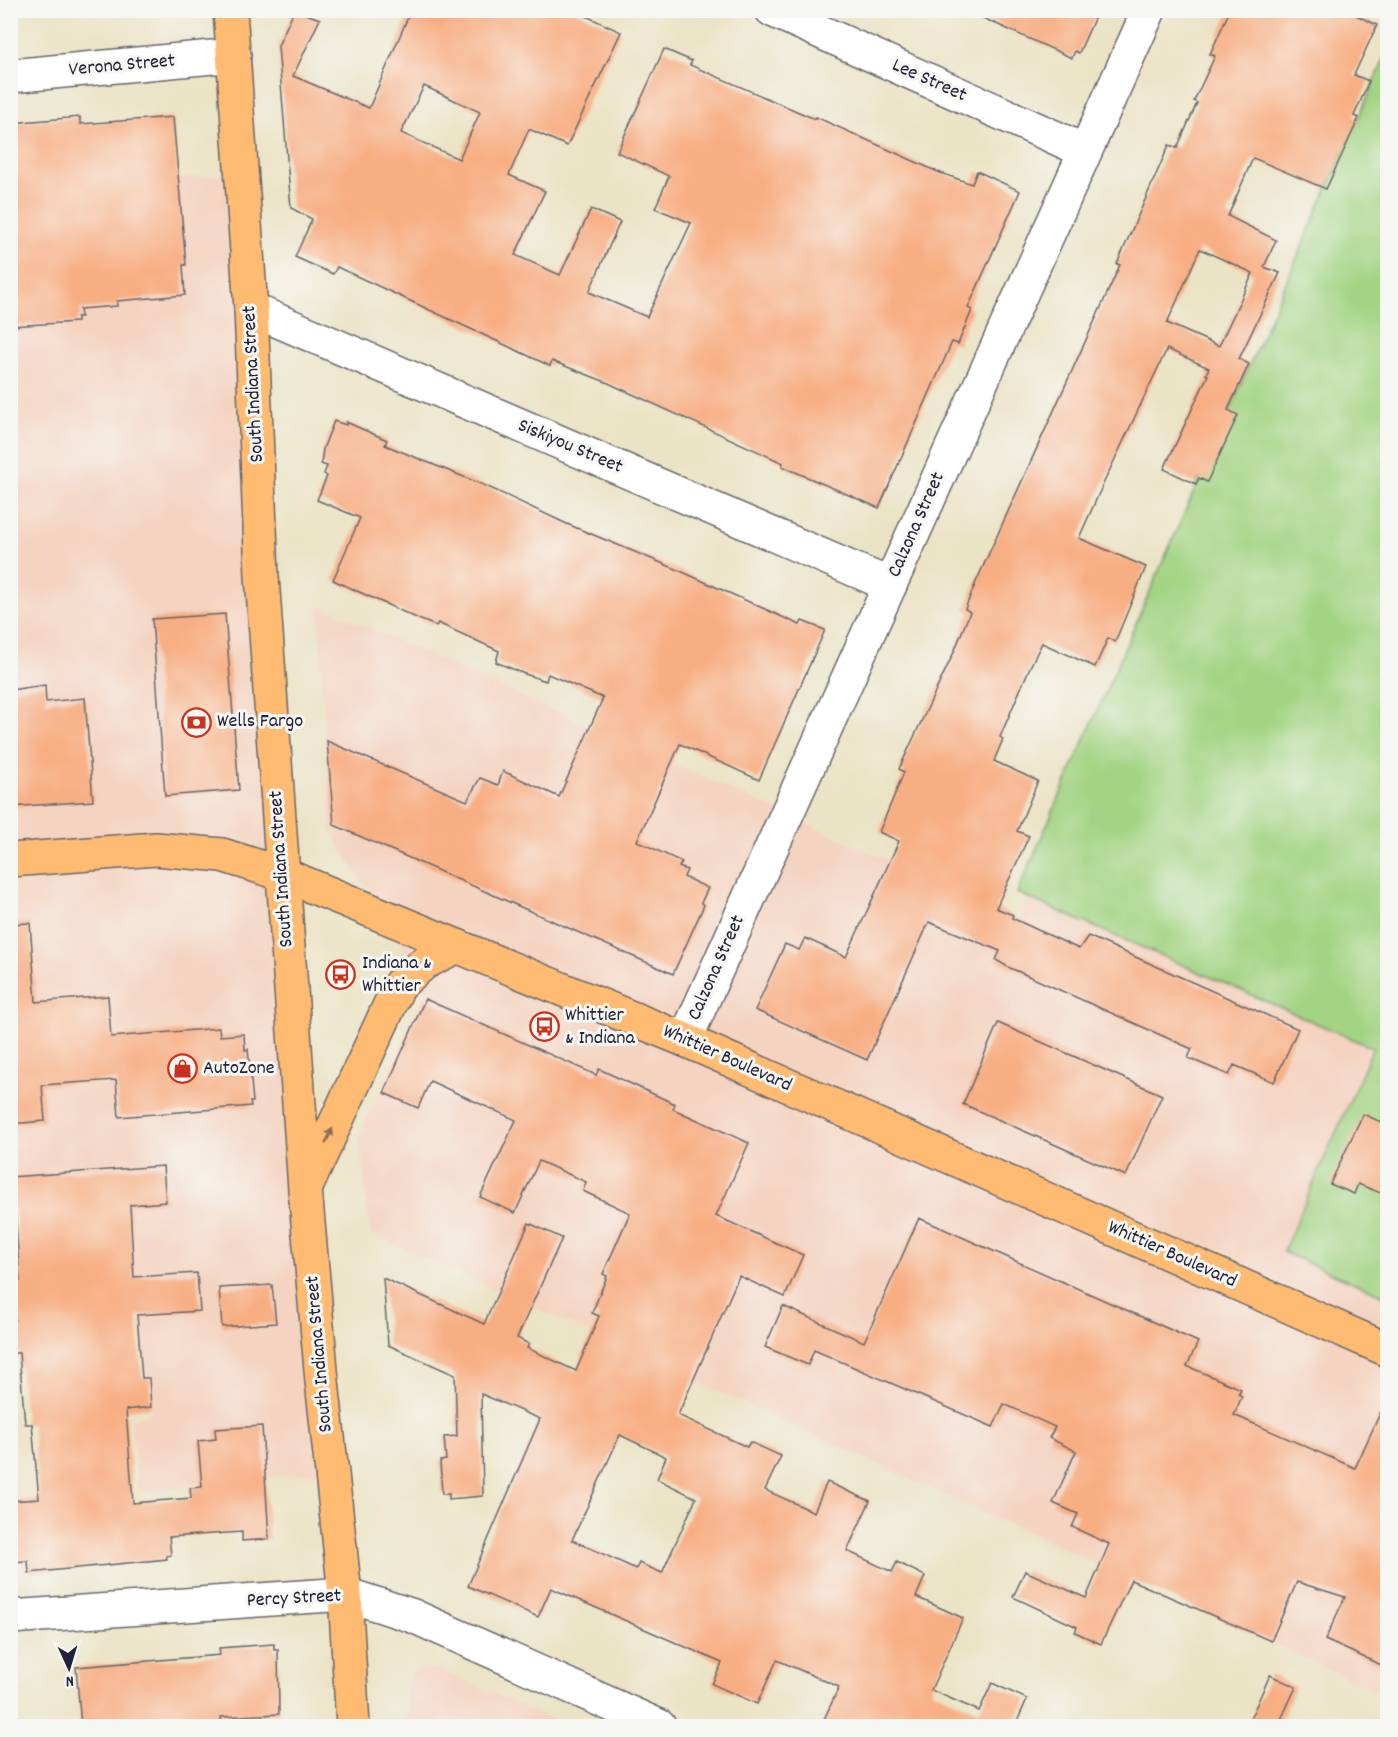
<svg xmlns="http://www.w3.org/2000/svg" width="1398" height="1737" font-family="Dekko,sans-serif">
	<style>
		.built { fill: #f4d3c0 }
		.green { fill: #a3d483; stroke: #627b5f; stroke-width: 1.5 }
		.building { fill: #f8ae83; fill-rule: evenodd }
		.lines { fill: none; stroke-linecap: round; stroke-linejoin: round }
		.minor-casing { stroke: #68666b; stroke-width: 36 }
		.major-casing { stroke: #68666b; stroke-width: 36 }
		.minor { stroke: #fff; stroke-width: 33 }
		.major { stroke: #ffbb71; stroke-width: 33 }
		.oneway { fill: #906e56 }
		.labels { text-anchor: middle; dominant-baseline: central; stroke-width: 6; stroke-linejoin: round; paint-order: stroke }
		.street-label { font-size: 20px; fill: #22223b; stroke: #f6f6f2 }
		.poi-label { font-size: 20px; fill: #22223b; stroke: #f6f6f2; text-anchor: start }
	</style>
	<rect width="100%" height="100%" fill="#f6f6f2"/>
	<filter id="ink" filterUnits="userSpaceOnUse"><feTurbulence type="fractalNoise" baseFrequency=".0167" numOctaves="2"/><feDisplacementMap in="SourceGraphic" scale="12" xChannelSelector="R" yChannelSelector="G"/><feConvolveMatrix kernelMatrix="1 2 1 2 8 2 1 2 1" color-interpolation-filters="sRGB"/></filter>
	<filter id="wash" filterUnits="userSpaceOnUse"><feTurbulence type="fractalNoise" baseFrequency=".008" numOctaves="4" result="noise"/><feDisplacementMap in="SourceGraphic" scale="24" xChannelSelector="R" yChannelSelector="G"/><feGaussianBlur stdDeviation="1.35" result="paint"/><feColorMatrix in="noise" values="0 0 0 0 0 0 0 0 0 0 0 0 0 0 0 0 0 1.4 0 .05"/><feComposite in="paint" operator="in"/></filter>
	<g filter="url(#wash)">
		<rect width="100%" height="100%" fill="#ebe3c5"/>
		<g class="built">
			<polygon points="242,174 332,1474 286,1475 138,1492 130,1419 151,1413 133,1277 50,1175 11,1176 11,189"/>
			<polygon points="318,605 1020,919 1029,898 1373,1048 1284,1251 1387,1297 1387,1696 370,1233 359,1136 427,986 330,830"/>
			<polygon points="438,1669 566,1726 408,1726 405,1689 413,1671"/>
		</g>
		<polygon class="green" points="1387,53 1387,1297 1283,1252 1373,1048 1017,893"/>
		<g id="blocks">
			<g class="building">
				<path d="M294,10L320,19L293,76L369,108L411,10H573L621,32L567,146L529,129L509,175L545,191L515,255L560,275L591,209L620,222L589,292L647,317L691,223L655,208L669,176L617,152L664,49L692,61L690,65L815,119L816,117L938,172L972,184L977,171L1020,191L968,308L972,310L958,344L952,342L879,508L807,477L782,466L783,463L606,382L552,361L550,366L516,350L337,267L333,274L295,257L312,219L291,208L278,46ZM424,86L480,112L459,159L401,133Z"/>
				<polygon points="965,10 1098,10 1079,53 1075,51 1072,58"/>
				<path d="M1230,10H1345L1377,25L1354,75L1369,81L1354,116L1359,118L1326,189L1253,158L1228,216L1276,240L1264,267L1280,273L1239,359L1249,364L1228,410L1238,415L1207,482L1199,478L1196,484L1164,469L1208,375L1206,374L1209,368L1167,349L1105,480L1079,538L1146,567L1115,642L1108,638L1095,667L1042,643L1030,667L1000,737L1003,739L994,761L1038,781L1017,831L1029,836L996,908L1013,915L1012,918L1079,949L1088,936L1298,1029L1274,1082L1234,1065L1229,1075L1188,1058L1192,1049L1008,967L996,960L1000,951L929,922L867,1060L755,1010L785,944L799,950L805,938L846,957L899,841L879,832L904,772L899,769L954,652L970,612L965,609L976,582L1120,265L1117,264L1169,145L1177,148L1197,103L1194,101L1215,56L1210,54ZM1200,249L1253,273L1219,346L1167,323Z"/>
				<polygon points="80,117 80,124 173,117 186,265 183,265 185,295 117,301 117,306 80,309 81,317 77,317 77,322 10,326 10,123"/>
				<polygon points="334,421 346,425 346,422 387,440 385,445 486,486 567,524 676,569 800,625 802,621 825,630 759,780 680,744 637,841 682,862 679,867 687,870 684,877 708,888 701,903 704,905 673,974 334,825 327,741 467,801 480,778 498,785 503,771 559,797 603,698 548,674 546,681 522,673 496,662 499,651 438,623 436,626 421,620 333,580 360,518 317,500 327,476 324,474 327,466 321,464 323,449"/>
				<polygon points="225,614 239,790 165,796 152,619"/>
				<polygon points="45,685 46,702 85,698 93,801 10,807 10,690"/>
				<polygon points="30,923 36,1002 108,996 111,1037 219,1028 220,1036 244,1034 245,1050 248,1049 253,1102 250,1102 251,1106 119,1117 116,1080 42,1085 45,1121 10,1124 10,924"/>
				<path d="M425,999L596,1075L599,1069L675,1104L673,1109L749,1143L716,1216L803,1255L785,1297L739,1276L678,1415L747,1447L750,1442L781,1456L765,1490L814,1512L827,1482L870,1501L847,1551L892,1572L897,1562L925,1576L916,1597L963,1618L931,1690L979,1711L992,1683L1027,1699L1015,1726H821L839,1687L777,1660L757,1704L712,1684L722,1663L551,1588L538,1617L468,1586L540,1419L481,1394L483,1496L449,1499V1494H442L440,1461L446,1460L444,1437L457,1436L455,1375L388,1345L383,1278L484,1324L529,1223L562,1238L517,1338L529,1344L527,1348L576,1371L599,1316L592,1313L607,1276L603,1274L630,1213L583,1191L586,1182L539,1161L515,1213L480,1197L516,1120L430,1081L418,1108L384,1093ZM620,1435L666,1457L657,1479L696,1498L662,1573L639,1563L636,1569L572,1540Z"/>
				<polygon points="998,1023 1162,1095 1126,1176 963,1104"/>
				<polygon points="1363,1114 1388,1125 1388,1196 1358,1184 1354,1194 1330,1184"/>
				<polygon points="163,1166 166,1202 130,1205 134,1277 197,1273 200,1311 137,1315 142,1378 149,1378 151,1407 126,1410 133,1503 191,1498 190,1488 202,1487 198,1441 216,1439 215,1429 262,1426 269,1539 242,1541 242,1532 169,1537 171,1555 166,1556 167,1559 29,1573 28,1561 10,1562 10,1501 39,1499 32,1424 25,1424 19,1353 10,1353 10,1320 15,1320 11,1282 20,1281 15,1209 10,1209 10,1177"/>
				<polygon points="919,1218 1198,1342 1187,1366 1241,1389 1238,1394 1242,1396 1234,1415 1355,1468 1388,1396 1388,1668 1325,1640 1345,1597 1297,1582 1271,1641 1131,1580 1101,1644 1075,1632 1077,1627 1013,1597 1025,1571 1086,1598 1109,1544 1072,1527 1078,1514 1053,1503 1076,1451 1049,1438 1055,1427 1004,1404 993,1427 814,1350 808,1365 765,1347 783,1306 864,1342"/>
				<polygon points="272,1285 276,1323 222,1327 219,1288"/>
				<polygon points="274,1644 274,1650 278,1650 279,1714 221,1717 222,1726 81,1726 76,1667 220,1655 219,1648"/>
				<polygon points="1270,1675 1296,1687 1278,1726 1247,1726"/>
			</g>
		</g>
	</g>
	<g filter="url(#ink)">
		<use href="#blocks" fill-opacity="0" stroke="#68666b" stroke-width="1.5"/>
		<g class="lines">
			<defs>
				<g id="minor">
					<polyline points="772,10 1085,151"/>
					<polyline points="10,76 234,55"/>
					<polyline points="251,309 890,585"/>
					<polyline points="685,1040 1149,10"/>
					<polyline points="10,1617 345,1594 413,1616 659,1726"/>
				</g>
				<g id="major">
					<polyline points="230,10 251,309 262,576 305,1189 322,1381 345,1594 353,1726"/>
					<polyline points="10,860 156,849 222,855 282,874 685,1040 1388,1350"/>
					<polyline points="307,1185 399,985 424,963 457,946"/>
				</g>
			</defs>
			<use href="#minor" class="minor-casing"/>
			<use href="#major" class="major-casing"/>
			<use href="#minor" class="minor"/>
			<use href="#major" class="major"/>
		</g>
		<defs><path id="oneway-solid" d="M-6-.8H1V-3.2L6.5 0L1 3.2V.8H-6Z" transform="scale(1.5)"/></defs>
		<use class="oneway" href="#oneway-solid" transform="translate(329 1136) rotate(-65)"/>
	</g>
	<defs>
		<symbol id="bank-ring" viewBox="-11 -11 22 22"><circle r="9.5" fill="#f6f6f2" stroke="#c8321e" stroke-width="1.5"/><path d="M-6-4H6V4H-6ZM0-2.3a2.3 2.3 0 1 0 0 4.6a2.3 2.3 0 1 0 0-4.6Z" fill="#c8321e"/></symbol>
		<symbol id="bus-ring" viewBox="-11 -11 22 22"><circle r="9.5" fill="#f6f6f2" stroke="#c8321e" stroke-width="1.5"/><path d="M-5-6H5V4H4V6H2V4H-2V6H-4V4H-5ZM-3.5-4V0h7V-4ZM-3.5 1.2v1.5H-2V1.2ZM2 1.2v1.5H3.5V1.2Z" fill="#c8321e"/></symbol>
		<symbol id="shop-ring" viewBox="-11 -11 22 22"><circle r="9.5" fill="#f6f6f2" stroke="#c8321e" stroke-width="1.5"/><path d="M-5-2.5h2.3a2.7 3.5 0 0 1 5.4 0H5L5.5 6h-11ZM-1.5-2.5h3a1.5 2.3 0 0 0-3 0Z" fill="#c8321e"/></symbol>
	</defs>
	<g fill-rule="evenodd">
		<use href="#bank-ring" x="180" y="706" width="33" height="33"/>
		<use href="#bus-ring" x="324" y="958" width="33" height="33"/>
		<use href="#bus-ring" x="528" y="1010" width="33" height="33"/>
		<use href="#shop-ring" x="166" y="1052" width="33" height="33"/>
	</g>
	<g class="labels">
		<g class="street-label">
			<text transform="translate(122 66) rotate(-5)">Verona Street</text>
			<text transform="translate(929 81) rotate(24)">Lee Street</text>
			<text transform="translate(254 384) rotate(-93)">South Indiana Street</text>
			<text transform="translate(570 447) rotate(23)">Siskiyou Street</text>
			<text transform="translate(917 525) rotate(-66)">Calzona Street</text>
			<text transform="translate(282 869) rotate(-94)">South Indiana Street</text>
			<text transform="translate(717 968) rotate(-66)">Calzona Street</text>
			<text transform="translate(727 1059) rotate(24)">Whittier Boulevard</text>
			<text transform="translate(1172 1255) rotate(24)">Whittier Boulevard</text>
			<text transform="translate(320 1354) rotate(-95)">South Indiana Street</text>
			<text transform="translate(294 1599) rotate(-3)">Percy Street</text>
		</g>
		<g class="poi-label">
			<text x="217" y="722">Wells Fargo</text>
			<text x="362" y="964">Indiana &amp;<tspan x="362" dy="23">Whittier</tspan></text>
			<text x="565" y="1016">Whittier<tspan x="565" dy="23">&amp; Indiana</tspan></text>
			<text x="203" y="1069">AutoZone</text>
		</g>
	</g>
	<rect width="1398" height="1737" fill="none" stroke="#f6f6f2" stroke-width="36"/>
	<g transform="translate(69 1668) rotate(176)" stroke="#f6f6f2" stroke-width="4.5" paint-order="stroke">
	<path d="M0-4.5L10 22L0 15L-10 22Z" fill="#22223b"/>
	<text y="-9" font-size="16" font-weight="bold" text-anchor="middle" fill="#22223b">N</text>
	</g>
</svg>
